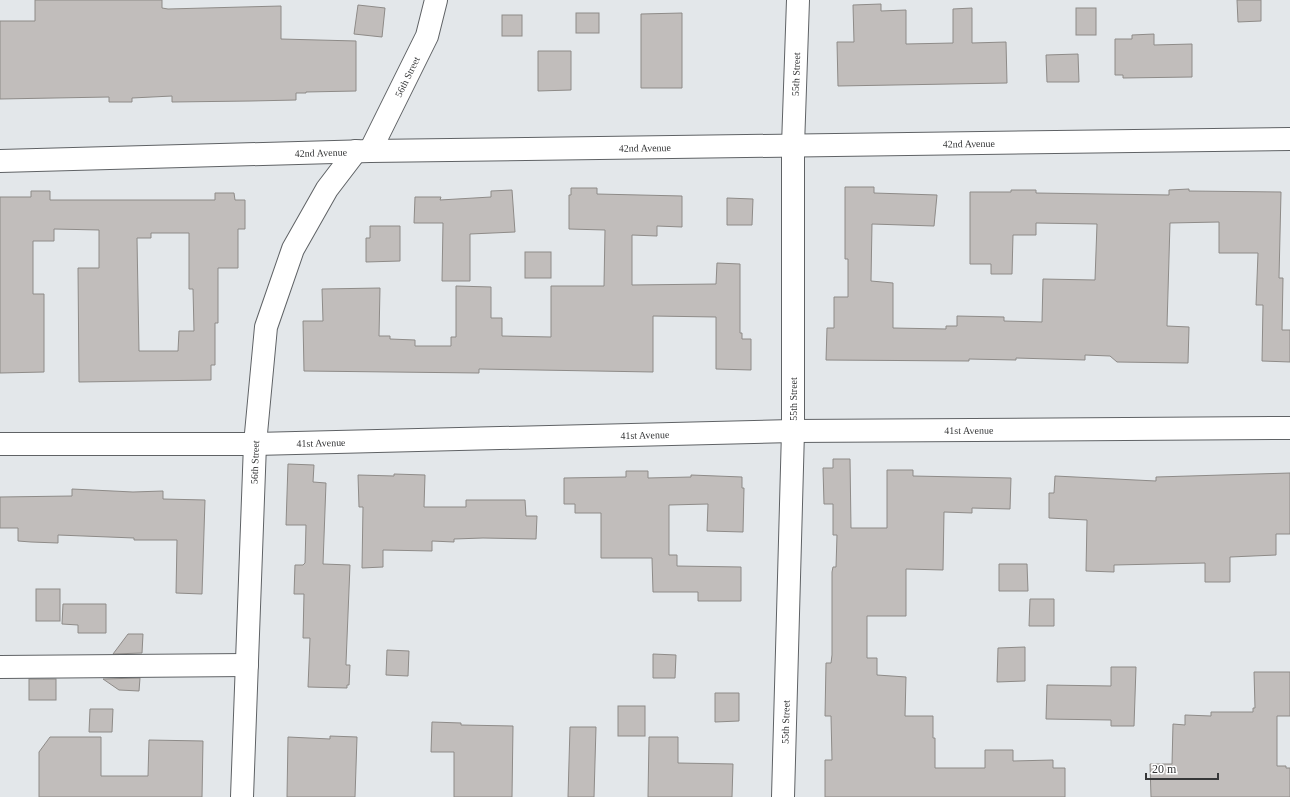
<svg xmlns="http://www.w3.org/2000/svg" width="1290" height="797" font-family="'Times New Roman',serif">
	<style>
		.building { fill: #c1bdbb; stroke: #8e8b88; fill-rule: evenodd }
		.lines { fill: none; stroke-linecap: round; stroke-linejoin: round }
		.minor-casing { stroke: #5f6265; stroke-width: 24 }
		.minor { stroke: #fff; stroke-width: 22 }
		.labels { text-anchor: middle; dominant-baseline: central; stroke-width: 3; stroke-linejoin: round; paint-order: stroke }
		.street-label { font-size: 10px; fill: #363738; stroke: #fff }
	</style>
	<rect width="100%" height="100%" fill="#e3e7ea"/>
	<g class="building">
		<polygon points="35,0 162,0 162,8 168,9 281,6 281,39 356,41 356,91 306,92 306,93 296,93 296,100 251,101 172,102 172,96 132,98 132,102 109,102 109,97 0,99 0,21 35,21"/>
		<polygon points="1237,0 1261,0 1261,21 1238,22"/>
		<polygon points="881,4 881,11 906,10 906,44 953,43 953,9 972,8 972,43 1006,42 1007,83 838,86 837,42 854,42 853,5"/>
		<polygon points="358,5 385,8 382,37 354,34"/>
		<rect x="1076" y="8" width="20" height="27"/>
		<rect x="576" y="13" width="23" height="20"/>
		<polygon points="682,13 682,88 641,88 641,14"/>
		<rect x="502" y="15" width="20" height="21"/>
		<polygon points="1154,34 1154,45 1192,44 1192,77 1123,78 1123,75 1115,75 1115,39 1132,39 1132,35"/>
		<polygon points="538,51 571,51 571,90 538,91"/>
		<polygon points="1078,54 1079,82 1047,82 1046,55"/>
		<polygon points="845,187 874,187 874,193 937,195 934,226 872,224 871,281 893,283 893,328 946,329 946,326 957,326 957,316 1004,317 1004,321 1042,322 1043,279 1095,280 1097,224 1036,223 1036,235 1013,235 1012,274 991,274 991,264 970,264 970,192 1011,192 1011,190 1036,190 1036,193 1169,195 1169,190 1189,189 1189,191 1281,192 1279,278 1283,278 1282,330 1290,330 1290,362 1262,361 1263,305 1256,305 1258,253 1219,253 1219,222 1170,223 1167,326 1189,327 1188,363 1117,362 1110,356 1085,355 1085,360 1016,358 1016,360 969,359 969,361 826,360 827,328 834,328 834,297 848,297 848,259 845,259"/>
		<polygon points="571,188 597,188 597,194 682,196 682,227 657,226 657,236 632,235 632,285 716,284 717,263 740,264 740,333 742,333 742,339 751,339 751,370 716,369 716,317 653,316 653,372 479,369 479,373 304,371 303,321 323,321 322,289 380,288 379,336 390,336 390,339 415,340 415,346 451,346 451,337 456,337 456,286 491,287 491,318 502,318 502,336 551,337 551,286 604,286 605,230 569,229 569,195 571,195"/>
		<polygon points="512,190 515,232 470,234 470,281 442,281 443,223 414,223 415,197 441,197 440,200 491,197 491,191"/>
		<path d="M31,191H50V200H215V193H234L235,200H245V229H238V268H218V323H215V365H211V380L79,382L78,268H99V230L54,229V241H33V294H44V372L0,373V197H31ZM151,233H189V289H193L194,331H179L178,351H139L137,238H151Z"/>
		<polygon points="727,198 753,199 752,225 727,225"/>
		<polygon points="370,226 400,226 400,261 366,262 366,238 370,238"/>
		<rect x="525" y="252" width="26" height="26"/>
		<polygon points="833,459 850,459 851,528 887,528 887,470 913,470 913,476 1011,478 1010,509 972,508 972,513 944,512 943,570 906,569 906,616 867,616 867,658 877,658 877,675 906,677 905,716 933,716 933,738 935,738 935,768 985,768 985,750 1013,750 1013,761 1053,760 1053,768 1065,768 1065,797 825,797 825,760 832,760 831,716 825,716 826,663 831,663 832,655 832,572 833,567 836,567 837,535 833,535 833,504 824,504 823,468 833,468"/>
		<polygon points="288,464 314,465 313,482 326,483 323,564 350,565 346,663 346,665 350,665 349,685 347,685 347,688 308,687 310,638 303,638 304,594 294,594 295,565 303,565 305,563 306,525 286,525"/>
		<polygon points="626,471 648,471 648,478 691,477 691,475 742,477 742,488 744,488 743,532 707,531 708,504 669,505 669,555 677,555 677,566 741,567 741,601 698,601 698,592 653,592 652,558 601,558 601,513 575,513 575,504 564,504 564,478 626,477"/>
		<polygon points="1290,473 1290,534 1276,534 1276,555 1230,557 1230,582 1205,582 1205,563 1114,565 1114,572 1086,571 1087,520 1049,518 1049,493 1054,493 1055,476 1156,481 1156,477"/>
		<polygon points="394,474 425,475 424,507 466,507 466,500 525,500 526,516 537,516 536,539 483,538 454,539 454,542 432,541 432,551 383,550 383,567 362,568 363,507 359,507 358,475 394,476"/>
		<polygon points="72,489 133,492 163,491 163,499 205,500 202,594 176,593 177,540 134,540 134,538 58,535 58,543 31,542 18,541 18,528 0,528 0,497 72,496"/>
		<polygon points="999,564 1027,564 1028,591 999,591"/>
		<rect x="36" y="589" width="24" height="32"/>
		<polygon points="1030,599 1054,599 1054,626 1029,626"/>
		<polygon points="63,604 106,604 106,633 78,633 78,625 62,624"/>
		<polygon points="128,634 143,634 142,653 113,654"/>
		<polygon points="1025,647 1025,681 997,682 998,648"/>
		<polygon points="387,650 409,651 408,676 386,675"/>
		<polygon points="653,654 676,655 675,678 653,678"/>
		<polygon points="1111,667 1136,667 1134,726 1111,726 1111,720 1046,719 1047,685 1111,686"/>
		<polygon points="1254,672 1290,672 1290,716 1277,716 1277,766 1286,766 1286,768 1290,768 1290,797 1151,797 1150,764 1172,764 1173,724 1185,725 1185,715 1211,716 1211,712 1253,712 1253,708 1255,708"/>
		<polygon points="140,678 139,691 119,690 103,679"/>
		<rect x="29" y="679" width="27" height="21"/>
		<polygon points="715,693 739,693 739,721 715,722"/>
		<rect x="618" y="706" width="27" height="30"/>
		<polygon points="90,709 113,709 112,732 89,732"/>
		<polygon points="432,722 461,723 461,725 513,726 512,797 454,797 454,752 431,752"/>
		<polygon points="570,727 596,727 594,797 568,797"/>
		<polygon points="330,736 357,737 355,797 287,797 288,737 330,739"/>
		<polygon points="50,737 101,737 101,776 148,776 149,740 203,741 202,797 39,797 39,752"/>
		<polygon points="649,737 678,737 678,763 733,764 732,797 648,797"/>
	</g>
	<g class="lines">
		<defs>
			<g id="minor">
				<path id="s1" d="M370,151L427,36L436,0"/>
				<path id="s2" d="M0,161L370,151L1290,139"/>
				<path id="s3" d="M0,444H255L793,431L1290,428"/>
				<polyline points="0,667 247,665"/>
				<path id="s4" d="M242,797L255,444L266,327L293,249L327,189L356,151"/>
				<path id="s5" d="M783,797L793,431V146L798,0"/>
			</g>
		</defs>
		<use href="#minor" class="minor-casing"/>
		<use href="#minor" class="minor"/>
	</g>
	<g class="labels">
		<g class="street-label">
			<text stroke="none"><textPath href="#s5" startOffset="723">55th Street</textPath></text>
			<text stroke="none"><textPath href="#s1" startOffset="83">56th Street</textPath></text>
			<text stroke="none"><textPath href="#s2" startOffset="969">42nd Avenue</textPath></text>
			<text stroke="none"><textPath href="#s2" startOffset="645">42nd Avenue</textPath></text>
			<text stroke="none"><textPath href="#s2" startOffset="321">42nd Avenue</textPath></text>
			<text transform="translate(793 399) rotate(-90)">55th Street</text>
			<text stroke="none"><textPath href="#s3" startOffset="969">41st Avenue</textPath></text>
			<text stroke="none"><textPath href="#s3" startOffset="645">41st Avenue</textPath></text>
			<text stroke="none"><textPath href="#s3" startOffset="321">41st Avenue</textPath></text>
			<text stroke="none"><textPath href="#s4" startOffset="335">56th Street</textPath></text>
			<text stroke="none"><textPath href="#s5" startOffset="75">55th Street</textPath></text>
		</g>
	</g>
	<path d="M1146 773v6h72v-6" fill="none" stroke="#363738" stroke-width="2"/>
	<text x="1152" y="773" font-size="12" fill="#363738" stroke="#ffffff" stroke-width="3" paint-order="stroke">20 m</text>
</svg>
